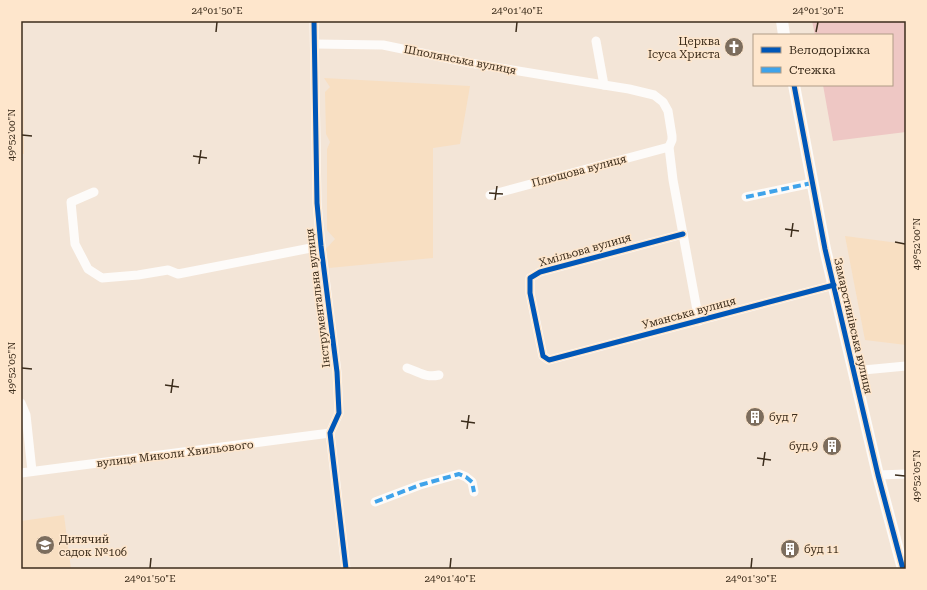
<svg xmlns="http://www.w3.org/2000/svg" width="927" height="590" font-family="'Roboto Serif',serif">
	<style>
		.built { fill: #f8dfc2 }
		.green { fill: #eec7c4 }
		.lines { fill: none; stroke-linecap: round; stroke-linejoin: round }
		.minor { stroke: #fdfbf9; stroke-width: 9 }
		.secondary { stroke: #fdfbf9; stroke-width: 12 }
		.quiet { stroke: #3fa3ea; stroke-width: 4; stroke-dasharray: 8 4; stroke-linecap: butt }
		.cycleway-casing { stroke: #fee6cc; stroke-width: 8 }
		.cycleway { stroke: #0057b8; stroke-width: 5 }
		.ticks { fill: none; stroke: #3c2d1c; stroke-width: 1.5 }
		.labels { text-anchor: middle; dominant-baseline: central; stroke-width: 3; stroke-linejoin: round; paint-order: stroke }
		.poi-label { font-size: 11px; fill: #3c2d1c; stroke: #fee6cc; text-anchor: start }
		.street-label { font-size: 11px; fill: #3c2d1c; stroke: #fee6cc }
		.neatline { fill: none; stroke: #3c2d1c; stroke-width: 1.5 }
		.ticks-label { font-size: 10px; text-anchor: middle; fill: #3c2d1c }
	</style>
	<rect width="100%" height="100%" fill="#f3e5d7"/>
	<g class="built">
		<polygon points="21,61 23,65 24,154 21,154"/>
		<polygon points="324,78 470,86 460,144 433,148 433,258 329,268 326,249 335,239 327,230 327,149 330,142 326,134 325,92 330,87"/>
		<polygon points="845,236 906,244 906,345 865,340"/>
		<polygon points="64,515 71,569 21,569 21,521"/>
	</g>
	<polygon class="green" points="812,21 906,21 906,132 833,141 823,85 892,85 892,35 815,35"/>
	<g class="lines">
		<g class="minor">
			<polyline points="314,21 317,203 321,246 337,372 339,413 330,433 346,569"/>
			<polyline points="596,41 604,85 629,89 654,95 663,102 668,111 672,136 672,140 669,147 673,180 699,321"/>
			<polyline points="315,44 383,45 470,63 604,85"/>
			<polyline points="94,192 71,202 75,244 88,269 102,278 138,275 168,270 178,274 321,246"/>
			<polyline points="490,195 669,147"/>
			<polyline points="746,197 812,183"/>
			<polyline points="683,234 540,272 530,278 530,293 543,356 549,360 834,285"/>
			<path d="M407,368C420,372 425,378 439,375"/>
			<polyline points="853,371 906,366"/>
			<polyline points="21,403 26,415 32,471"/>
			<polyline points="21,473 330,433"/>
			<polyline points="878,475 906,474"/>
			<polyline points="375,502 420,485 459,474 466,477 472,482 474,492"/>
		</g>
		<g class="secondary">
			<polyline points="782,21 784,35"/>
			<polyline points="794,85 825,249 878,475 903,569"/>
		</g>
		<g class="quiet">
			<polyline points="746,197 812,183"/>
			<polyline points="375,502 420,485 459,474 466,477 472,482 474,492"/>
		</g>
		<defs>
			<g id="cycleway">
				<polyline points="314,21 317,203 321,246 337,372 339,413 330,433 346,569"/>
				<polyline points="794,85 825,249 878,475 903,569"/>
				<polyline points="683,234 540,272 530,278 530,293 543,356 549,360 834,285"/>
			</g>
		</defs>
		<use href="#cycleway" class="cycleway-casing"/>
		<use href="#cycleway" class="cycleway"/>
	</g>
	<path class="ticks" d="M216,32L217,22M516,32L517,22M816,32L818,22M22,135L32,136M193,156L207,158M199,164L201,150M489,193L503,194M495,200L497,186M785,229L799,231M791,237L793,223M895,242L905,244M22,368L32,369M165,385L179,387M171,393L173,379M461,421L475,423M467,429L469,415M757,458L771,460M763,466L765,452M895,475L905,476M150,568L151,558M450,568L451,558M751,568L752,558"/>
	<defs>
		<symbol id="church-disc" viewBox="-11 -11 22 22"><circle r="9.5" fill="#7c6d5d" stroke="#fee6cc"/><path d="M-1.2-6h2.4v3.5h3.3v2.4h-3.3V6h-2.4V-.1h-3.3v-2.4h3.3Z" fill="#fff"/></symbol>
		<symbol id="building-disc" viewBox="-11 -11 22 22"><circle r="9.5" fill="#7c6d5d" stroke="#fee6cc"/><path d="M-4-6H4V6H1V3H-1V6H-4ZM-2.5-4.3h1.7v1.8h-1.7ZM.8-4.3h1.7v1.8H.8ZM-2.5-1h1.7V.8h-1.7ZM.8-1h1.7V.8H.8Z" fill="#fff"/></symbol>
		<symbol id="school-disc" viewBox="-11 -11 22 22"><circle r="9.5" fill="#7c6d5d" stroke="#fee6cc"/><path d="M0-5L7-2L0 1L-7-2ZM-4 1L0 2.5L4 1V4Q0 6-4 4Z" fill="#fff"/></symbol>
	</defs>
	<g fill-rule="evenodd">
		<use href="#church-disc" x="723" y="36" width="22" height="22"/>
		<use href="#building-disc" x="744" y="406" width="22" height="22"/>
		<use href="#building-disc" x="821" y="435" width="22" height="22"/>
		<use href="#school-disc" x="34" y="534" width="22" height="22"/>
		<use href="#building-disc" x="779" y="538" width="22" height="22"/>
	</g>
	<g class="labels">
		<g class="poi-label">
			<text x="720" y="41" text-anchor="end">Церква<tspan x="720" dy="13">Ісуса Христа</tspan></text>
			<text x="769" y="417">буд 7</text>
			<text x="818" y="446" text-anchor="end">буд.9</text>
			<text x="59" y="539">Дитячий<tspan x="59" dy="13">садок №106</tspan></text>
			<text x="804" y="549">буд 11</text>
		</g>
		<g class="street-label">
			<text transform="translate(460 60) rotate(11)">Шполянська вулиця</text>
			<text transform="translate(579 171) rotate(-15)">Плющова вулиця</text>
			<text transform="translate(585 250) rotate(-16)">Хмільова вулиця</text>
			<text transform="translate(318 298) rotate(-97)">Інструментальна вулиця</text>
			<text transform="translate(689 313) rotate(-15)">Уманська вулиця</text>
			<text transform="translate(853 326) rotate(77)">Замарстинівська вулиця</text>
			<text transform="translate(175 454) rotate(-7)">вулиця Миколи Хвильового</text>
		</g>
	</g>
	<rect width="927" height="590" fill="none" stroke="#fee6cc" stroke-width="44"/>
	<rect x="753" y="34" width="140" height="52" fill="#fee6cc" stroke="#b09c86"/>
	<rect x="761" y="47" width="20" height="6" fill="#0057b8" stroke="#b09c86"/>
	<text x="789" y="54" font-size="12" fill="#3c2d1c">Велодоріжка</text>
	<rect x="761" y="67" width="20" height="6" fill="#3fa3ea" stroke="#b09c86"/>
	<text x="789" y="74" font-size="12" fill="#3c2d1c">Стежка</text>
	<rect x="22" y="22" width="883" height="546" class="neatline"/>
	<g class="ticks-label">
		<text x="217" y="14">24°01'50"E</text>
		<text x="517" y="14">24°01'40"E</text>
		<text x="818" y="14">24°01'30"E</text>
		<text transform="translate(11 135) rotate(-90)" y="4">49°52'00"N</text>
		<text transform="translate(916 244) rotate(-90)" y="4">49°52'00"N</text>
		<text transform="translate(11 368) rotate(-90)" y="4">49°52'05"N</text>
		<text transform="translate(916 476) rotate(-90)" y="4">49°52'05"N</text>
		<text x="150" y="582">24°01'50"E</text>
		<text x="450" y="582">24°01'40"E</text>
		<text x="751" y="582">24°01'30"E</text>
	</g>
</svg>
